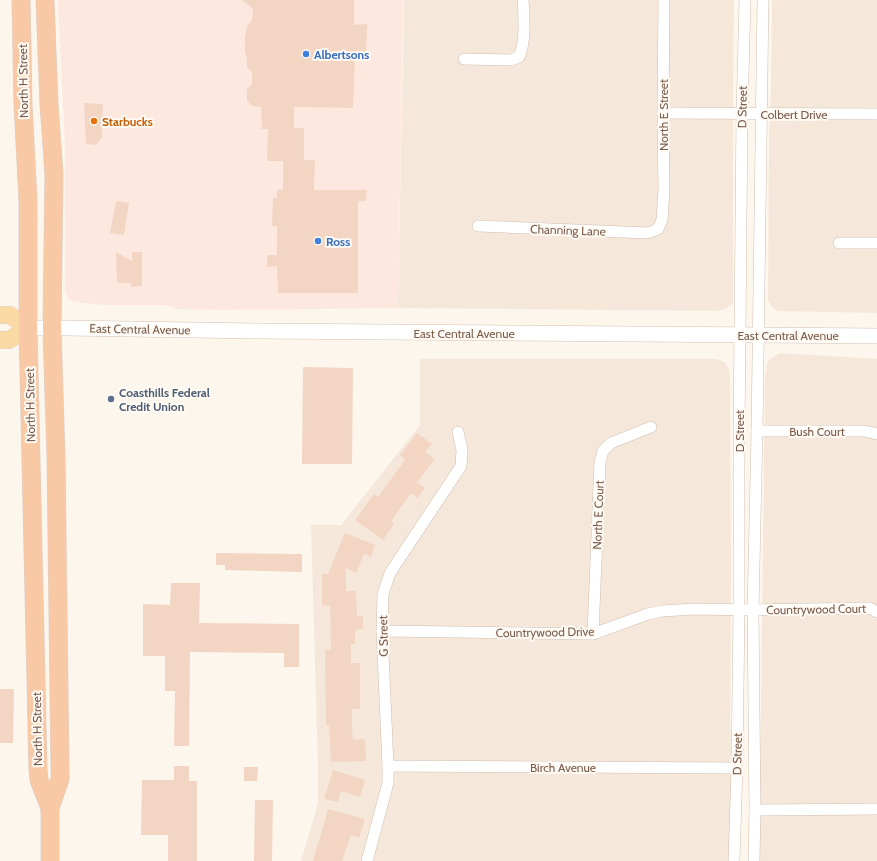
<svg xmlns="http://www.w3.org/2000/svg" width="877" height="861" font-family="Cabin,sans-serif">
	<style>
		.residential { fill: #f5e8da }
		.commercial { fill: #fde8e0 }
		.building { fill: #f3d5c3 }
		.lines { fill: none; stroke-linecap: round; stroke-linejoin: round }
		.minor-casing { stroke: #d1beb0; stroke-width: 12 }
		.secondary-casing { stroke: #d6c0b0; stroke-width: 16 }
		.primary-casing { stroke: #dad1cd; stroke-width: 18 }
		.trunk-casing { stroke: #dad1cd; stroke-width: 19 }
		.minor { stroke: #fff; stroke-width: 11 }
		.secondary { stroke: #fff; stroke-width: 15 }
		.primary { stroke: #fbd9a5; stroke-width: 17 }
		.trunk { stroke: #f9c8a4; stroke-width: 18 }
		.shop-dot { fill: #3f7fe0; stroke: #fffaf3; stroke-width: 1.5 }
		.food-dot { fill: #e8710a; stroke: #fffaf3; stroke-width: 1.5 }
		.service-dot { fill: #5c6f8a; stroke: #fffaf3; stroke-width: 1.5 }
		.labels { text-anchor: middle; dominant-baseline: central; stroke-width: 4; stroke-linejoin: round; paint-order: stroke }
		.shop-label { font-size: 12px; font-weight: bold; fill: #366cbe; stroke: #fffaf3; text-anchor: start }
		.street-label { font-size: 12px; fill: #7a5c4d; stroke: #fffaf3 }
		.food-label { font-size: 12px; font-weight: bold; fill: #c56008; stroke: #fffaf3; text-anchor: start }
		.service-label { font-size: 12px; font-weight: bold; fill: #4e5e75; stroke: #fffaf3; text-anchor: start }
	</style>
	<rect width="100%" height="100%" fill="#fdf6ec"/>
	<g class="residential">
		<polygon points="404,0 734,0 733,88 733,303 726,309 716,311 398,308"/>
		<polygon points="772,0 877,0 877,313 778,311 773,308 768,301 769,136 771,89"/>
		<polygon points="779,353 877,359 877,861 759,861 764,463 765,376 768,361"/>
		<polygon points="420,359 717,359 725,363 729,369 730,378 731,575 730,715 732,788 730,861 301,861 318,803 318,766 311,525 341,525 420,425"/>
	</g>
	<polygon class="commercial" points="58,0 403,0 398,308 221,310 177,309 166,305 105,305 75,302 69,299 65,291 65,146"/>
	<g class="building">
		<polygon points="242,0 354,0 354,25 367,24 366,58 355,57 353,108 294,107 294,128 304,128 304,160 315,160 314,190 367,190 366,201 358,201 358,293 278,293 277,266 267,267 267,255 277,255 277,226 272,226 273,198 277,198 277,190 283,190 283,161 267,161 268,129 262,129 261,107 252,106 247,101 247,89 252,84 252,72 247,68 247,59 245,52 245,38 247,26 252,20 253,9"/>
		<polygon points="84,103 103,104 102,137 96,145 86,144"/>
		<polygon points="116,201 129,203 124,235 110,233"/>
		<polygon points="116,252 132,261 132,252 142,252 142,286 131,287 131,283 117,283"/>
		<polygon points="303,367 353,368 352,464 302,464"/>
		<polygon points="417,433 432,444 425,452 435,459 417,482 425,488 417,498 411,493 391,521 394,524 383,540 355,520 374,494 378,497 405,460 400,455"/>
		<polygon points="345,533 375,545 371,557 364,554 356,573 346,568 346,591 356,591 357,616 363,616 363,629 355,630 355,644 351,644 351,663 360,663 360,709 352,709 352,729 353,740 365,739 366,761 331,762 329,725 326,725 325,650 331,650 330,605 322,606 322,574 328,574"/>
		<polygon points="216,553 302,554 302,572 225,570 225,565 216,565"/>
		<polygon points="171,583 200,583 199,623 299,624 299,667 284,667 284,653 190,652 189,746 174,746 175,691 165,691 165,656 143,656 143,604 170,605"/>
		<polygon points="0,689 14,689 13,743 0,743"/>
		<polygon points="174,766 189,766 189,781 197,781 197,861 168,861 168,835 141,835 142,780 174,780"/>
		<polygon points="244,767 258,767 257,781 244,781"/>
		<polygon points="333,770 365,780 360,797 341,791 338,802 324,799"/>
		<polygon points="255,800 273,800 272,861 254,861"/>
		<polygon points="328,809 365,819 359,838 351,835 342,861 313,861 317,845 318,845"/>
	</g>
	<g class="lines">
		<defs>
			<g id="minor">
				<path d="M464,59L511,60L519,57C526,42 524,17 523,0"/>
				<polyline points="663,113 877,114"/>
				<polyline points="478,226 648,233 658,229 662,220 664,190 663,113 664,0"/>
				<polyline points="839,243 877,243"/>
				<polyline points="757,431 864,431 877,434"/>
				<polyline points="382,631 593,634 648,614 662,611 694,609 753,610 870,608 877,612"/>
				<polyline points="593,634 600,462 603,451 611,443 651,427"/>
				<polyline points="388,766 737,768"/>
				<polyline points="755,809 760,810 877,809"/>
				<polyline points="367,861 388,783 388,766 382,631 383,594 390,573 461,466 462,450 458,432"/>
				<polyline points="734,861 737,768 739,610 739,437 742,113 745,0"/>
				<polyline points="754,861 755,809 753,610 757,431 763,0"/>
			</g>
			<polyline id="secondary" points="28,328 66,328 261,331 877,336"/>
			<polyline id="primary" points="0,315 10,315 28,328 9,340 0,340"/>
			<g id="trunk">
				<polyline points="21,0 23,105 28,200 28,328 38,769 39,780 50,808"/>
				<polyline points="45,0 49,104 54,174 52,328 56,458 60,768 60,779 50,808 50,861"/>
			</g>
		</defs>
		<use href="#minor" class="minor-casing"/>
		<use href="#secondary" class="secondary-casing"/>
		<use href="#primary" class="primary-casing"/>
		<use href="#trunk" class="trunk-casing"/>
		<use href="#minor" class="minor"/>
		<use href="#secondary" class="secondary"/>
		<use href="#primary" class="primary"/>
		<use href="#trunk" class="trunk"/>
	</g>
	<g class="shop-dot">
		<circle cx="306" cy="54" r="4"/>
		<circle cx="318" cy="241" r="4"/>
	</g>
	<circle class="food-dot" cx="94" cy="121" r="4"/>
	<circle class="service-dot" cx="111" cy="399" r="4"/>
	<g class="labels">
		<g class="shop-label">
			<text x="314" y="54">Albertsons</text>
			<text x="326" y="241">Ross</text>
		</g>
		<g class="street-label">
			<text transform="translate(23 81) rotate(-91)">North H Street</text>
			<text transform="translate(742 107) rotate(-89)">D Street</text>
			<text x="794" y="114">Colbert Drive</text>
			<text transform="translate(663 115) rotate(-90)">North E Street</text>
			<text transform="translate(568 230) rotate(2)">Channing Lane</text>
			<text transform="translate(140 329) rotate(1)">East Central Avenue</text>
			<text x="464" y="333">East Central Avenue</text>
			<text x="788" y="335">East Central Avenue</text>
			<text transform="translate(30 405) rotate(-91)">North H Street</text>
			<text transform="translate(739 431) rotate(-90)">D Street</text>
			<text x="817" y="431">Bush Court</text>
			<text transform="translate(598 515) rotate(-88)">North E Court</text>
			<text transform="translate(816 609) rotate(-1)">Countrywood Court</text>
			<text transform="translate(545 632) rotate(-1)">Countrywood Drive</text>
			<text transform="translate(383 636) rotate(-91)">G Street</text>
			<text transform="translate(37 729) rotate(-91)">North H Street</text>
			<text transform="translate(737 754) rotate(-89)">D Street</text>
			<text x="563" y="767">Birch Avenue</text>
		</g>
		<g class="food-label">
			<text x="102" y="121">Starbucks</text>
		</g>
		<g class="service-label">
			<text x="119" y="392">Coasthills Federal<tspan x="119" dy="14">Credit Union</tspan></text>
		</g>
	</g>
</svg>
